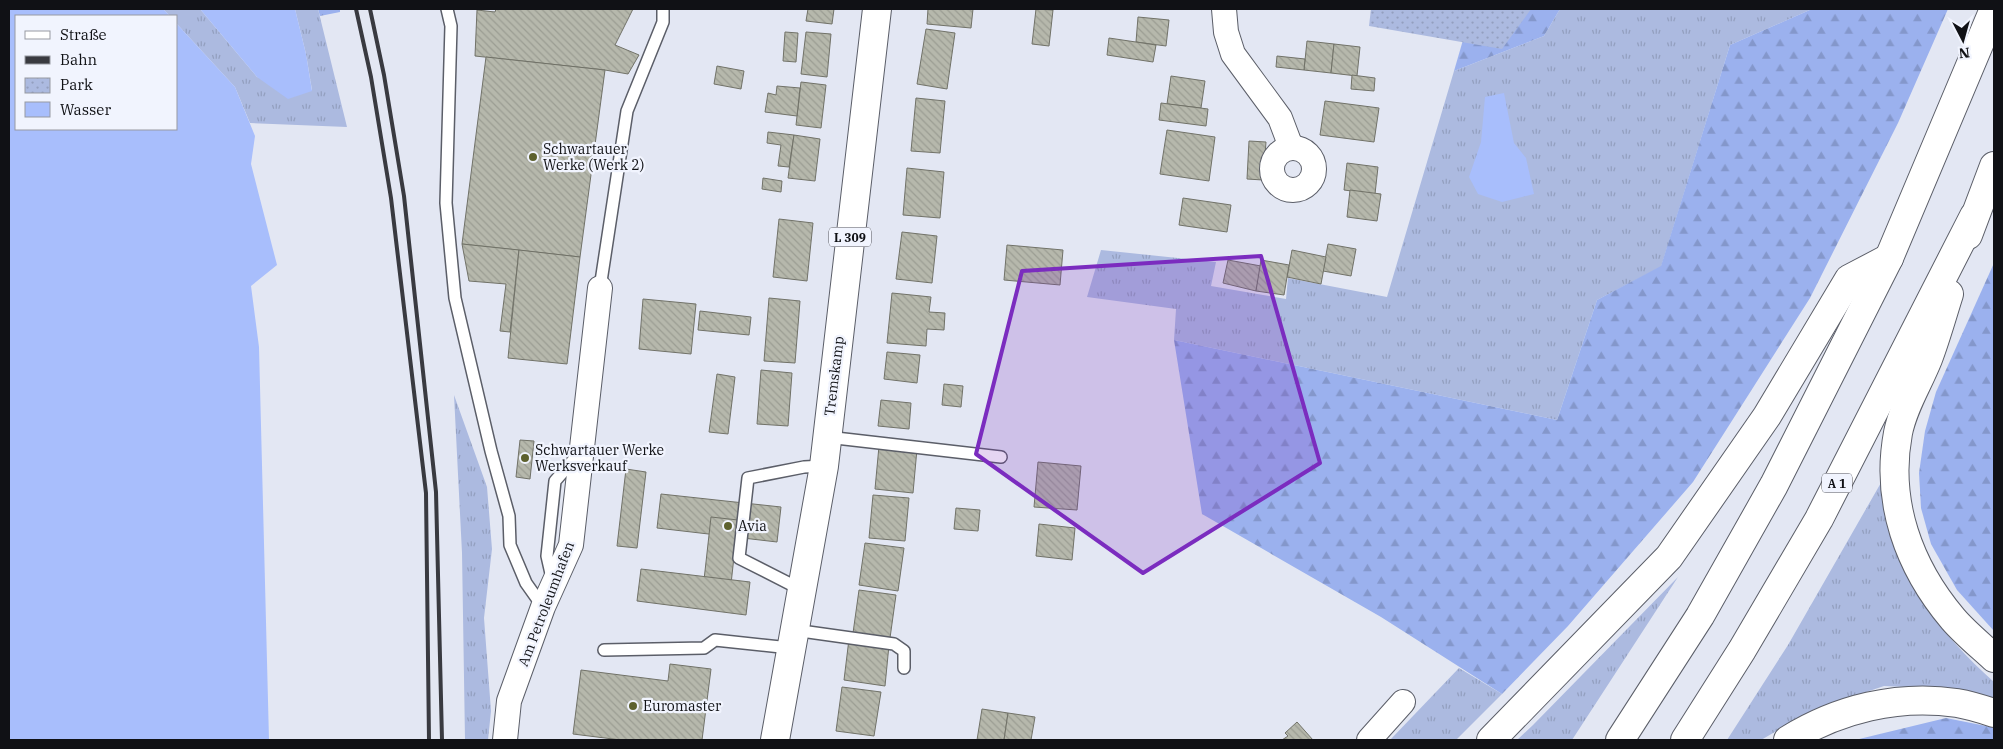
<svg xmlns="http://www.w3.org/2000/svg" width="2003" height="749" font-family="'IBM Plex Serif',serif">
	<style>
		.grass { fill: url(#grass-tufts) }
		.forest { fill: url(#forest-firs) }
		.park { fill: url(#park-dots) }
		.water { fill: #a8befc }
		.building { fill: url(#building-back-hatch); stroke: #717268 }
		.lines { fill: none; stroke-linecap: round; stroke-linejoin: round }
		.service-casing { stroke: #5b5e68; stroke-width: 14 }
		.minor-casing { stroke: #5b5e68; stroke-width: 26 }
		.primary-casing { stroke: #5b5e68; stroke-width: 30 }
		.motorway-casing { stroke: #5b5e68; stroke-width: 30 }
		.service { stroke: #fff; stroke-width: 11 }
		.minor { stroke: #fff; stroke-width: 24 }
		.primary { stroke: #fff; stroke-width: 28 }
		.motorway { stroke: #fff; stroke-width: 28 }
		.rail { stroke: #393a40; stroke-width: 4 }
		.marked { fill: #7b2cbf; fill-opacity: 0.2; stroke: #7b2cbf; stroke-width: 4; stroke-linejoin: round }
		.poi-dot { fill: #5d612e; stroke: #f1f4fe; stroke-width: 2 }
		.labels { text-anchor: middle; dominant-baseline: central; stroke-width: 4.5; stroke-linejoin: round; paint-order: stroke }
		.shield { fill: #f1f4fe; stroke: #54555b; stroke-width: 1 }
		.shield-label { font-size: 12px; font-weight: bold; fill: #101115 }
		.poi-label { font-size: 14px; fill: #101115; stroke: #f1f4fe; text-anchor: start }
		.street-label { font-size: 14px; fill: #101115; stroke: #f1f4fe }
	</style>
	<defs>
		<pattern id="grass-tufts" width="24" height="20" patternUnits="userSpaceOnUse" patternTransform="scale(1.25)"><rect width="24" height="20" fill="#acbae0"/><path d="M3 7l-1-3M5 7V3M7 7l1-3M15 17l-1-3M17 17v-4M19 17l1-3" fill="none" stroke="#939fbf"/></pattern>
		<pattern id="forest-firs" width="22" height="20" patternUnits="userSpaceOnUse" patternTransform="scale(1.25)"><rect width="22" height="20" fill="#9bb1ee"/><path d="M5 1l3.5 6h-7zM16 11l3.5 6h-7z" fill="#8497cb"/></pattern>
		<pattern id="park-dots" width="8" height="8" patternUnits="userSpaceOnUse" patternTransform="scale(1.25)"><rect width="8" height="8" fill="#acbae0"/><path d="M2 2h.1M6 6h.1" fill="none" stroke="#939fbf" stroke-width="1.8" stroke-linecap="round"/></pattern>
		<pattern id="building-back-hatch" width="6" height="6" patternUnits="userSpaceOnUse" patternTransform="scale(1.25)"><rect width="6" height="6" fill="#b6b8ac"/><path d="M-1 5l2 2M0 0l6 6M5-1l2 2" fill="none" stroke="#9b9d93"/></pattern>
	</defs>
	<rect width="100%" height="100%" fill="#e3e7f3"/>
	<g class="grass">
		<polygon points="163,9 200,9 257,77 312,90 306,54 295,9 318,9 347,127 250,123 235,87 176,23 176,16 170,16"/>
		<polygon points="1560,9 1812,9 1730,45 1661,267 1597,300 1557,420 1174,340 1176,309 1087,297 1101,250 1216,262 1211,286 1286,299 1288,278 1387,297 1454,71 1544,36"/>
		<polygon points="454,395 487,487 492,549 484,618 491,711 488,740 465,740 462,553"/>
		<path d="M1882,481C1885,564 1935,629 1994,682V700L1951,689L1884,686L1813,710L1761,740H1727L1788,645Z"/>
		<polygon points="1678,577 1572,740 1517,740 1533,725"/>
		<polygon points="1459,668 1502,694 1456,740 1390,740"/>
	</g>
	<g class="forest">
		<polygon points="318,9 340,9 340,12 320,16"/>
		<polygon points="1472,9 1560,9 1544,36 1454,71"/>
		<polygon points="1812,9 1948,9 1898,123 1810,298 1693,482 1568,626 1502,694 1381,617 1202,514 1174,340 1557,420 1597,300 1661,266 1730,45"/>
		<polygon points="1994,263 1994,631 1957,590 1931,544 1921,508 1919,473 1925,431 1936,392"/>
		<polygon points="1946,718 1991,727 1994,729 1994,740 1855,740"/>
	</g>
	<polygon class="park" points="1371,9 1531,9 1502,49 1369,26"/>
	<g class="water">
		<polygon points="9,9 163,9 170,16 16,16 16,129 176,129 176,23 235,87 255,136 251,164 277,265 251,286 259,347 269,740 9,740"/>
		<polygon points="200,9 295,9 306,54 312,91 288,99 257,77"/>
		<polygon points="1504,93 1514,143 1526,158 1534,194 1502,202 1478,194 1469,177 1481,142 1485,97"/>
	</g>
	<g class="building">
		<polygon points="496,9 633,9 615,45 639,55 628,74 605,70 475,56 477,10 495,12"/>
		<polygon points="808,9 834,9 832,24 806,21"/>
		<polygon points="928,9 973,9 971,28 927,24"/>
		<polygon points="1036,9 1053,10 1049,46 1032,44"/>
		<polygon points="1138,17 1169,20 1166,46 1136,42"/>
		<polygon points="926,29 955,33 947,89 917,84"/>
		<polygon points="785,32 798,33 796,62 783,61"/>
		<polygon points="806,32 831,34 827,77 801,74"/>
		<polygon points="1109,38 1156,45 1153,62 1107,55"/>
		<polygon points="1307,41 1334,44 1331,73 1304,70"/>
		<polygon points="1334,44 1360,47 1357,76 1331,73"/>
		<polygon points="1277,56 1305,59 1304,70 1276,67"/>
		<polygon points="486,57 605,70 580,257 462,244"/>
		<polygon points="717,66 744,71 741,89 714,84"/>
		<polygon points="1352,75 1375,78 1374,91 1351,89"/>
		<polygon points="1171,76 1205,81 1201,108 1167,104"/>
		<polygon points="801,82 826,85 821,128 796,125"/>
		<polygon points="777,86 800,88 797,116 765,112 768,93 776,95"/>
		<polygon points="916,98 945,101 940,153 911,151"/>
		<polygon points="1325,101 1379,108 1374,142 1320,135"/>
		<polygon points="1161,103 1208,109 1206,126 1159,120"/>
		<polygon points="1167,130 1215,137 1209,181 1160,174"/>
		<polygon points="768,132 794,135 789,167 778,166 781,145 767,143"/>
		<polygon points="794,135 820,139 815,181 788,178"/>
		<polygon points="1249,141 1266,142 1263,180 1247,179"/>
		<polygon points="1347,163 1378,167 1375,194 1344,190"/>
		<polygon points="907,168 944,172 940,218 903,215"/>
		<polygon points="763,178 782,181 781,192 762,189"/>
		<polygon points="1350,190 1381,194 1377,221 1347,217"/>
		<polygon points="1183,198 1231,205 1227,232 1179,225"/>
		<polygon points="779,219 813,223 807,281 773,277"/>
		<polygon points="902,232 937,236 932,283 896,279"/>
		<polygon points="462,244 519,250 510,332 500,331 506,284 469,281"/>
		<polygon points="1328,244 1356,249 1351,276 1323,271"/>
		<polygon points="1007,245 1063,250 1060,285 1004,280"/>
		<polygon points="519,250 580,257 567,364 508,358"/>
		<polygon points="1292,250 1326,257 1321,284 1287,277"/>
		<polygon points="1228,260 1261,266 1256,291 1223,283"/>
		<polygon points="1261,260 1289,265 1284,295 1256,291"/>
		<polygon points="892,293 931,297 929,312 945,313 944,330 927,329 926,346 887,343"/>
		<polygon points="769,298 800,301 795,363 764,361"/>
		<polygon points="643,299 696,304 691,354 639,349"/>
		<polygon points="700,311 751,317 749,335 698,330"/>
		<polygon points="887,352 920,355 917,383 884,379"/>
		<polygon points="761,370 792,373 788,426 757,424"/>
		<polygon points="717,374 735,377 728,434 709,432"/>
		<polygon points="944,384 963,386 961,407 942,405"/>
		<polygon points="881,400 911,403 909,429 878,426"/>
		<polygon points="520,440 534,441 530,479 516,477"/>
		<polygon points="879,446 917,449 913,493 875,489"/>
		<polygon points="1038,462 1081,466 1077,510 1034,507"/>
		<polygon points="626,469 646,472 637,548 617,546"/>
		<polygon points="661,494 781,507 777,542 657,528"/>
		<polygon points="873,495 909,498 905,541 869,538"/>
		<polygon points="956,508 980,510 978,531 954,529"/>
		<polygon points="711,517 738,520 731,584 704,580"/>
		<polygon points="1039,524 1075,528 1072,560 1036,556"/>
		<polygon points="865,543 904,548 898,591 859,585"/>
		<polygon points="641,569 750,582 746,615 637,601"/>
		<polygon points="859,590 896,595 890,638 853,633"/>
		<polygon points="849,639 889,645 885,686 844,680"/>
		<polygon points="670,664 711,669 702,740 621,740 573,734 581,670 668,681"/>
		<polygon points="842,687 881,692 874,736 836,731"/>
		<polygon points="982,709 1008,713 1004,740 977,740"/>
		<polygon points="1008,713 1035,717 1031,740 1004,740"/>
		<polygon points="1297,722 1313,740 1282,740 1288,736 1285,733"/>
	</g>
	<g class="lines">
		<defs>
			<g id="service">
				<polyline points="447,9 451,26 446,203 455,298 491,451 509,516 510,545 526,583 543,607"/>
				<polyline points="600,288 627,111 663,22 663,9"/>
				<polyline points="827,437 1001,457"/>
				<polyline points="552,578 547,556 555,481 577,456"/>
				<polyline points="802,590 739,558 748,478 804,467 824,466"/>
				<polyline points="794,630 894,644 904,651 904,668"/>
				<polyline points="604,650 704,648 715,640 790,648"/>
			</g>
			<g id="minor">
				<polyline points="1224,9 1226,32 1233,54 1280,118 1291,147"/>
				<circle cx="1293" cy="169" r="21"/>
				<polyline points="505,740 509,701 543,607 571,545 600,288"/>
				<polyline points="1369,740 1403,702"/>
			</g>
			<polyline id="primary" points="775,740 824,466 877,9"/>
			<g id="motorway">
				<polyline points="1968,235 1994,166"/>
				<path d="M1949,294C1942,316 1936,338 1928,359C1918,384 1903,407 1898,433C1885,502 1909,567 1953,619C1965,633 1981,646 1994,658"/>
				<polyline points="1491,740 1669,557 1767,416 1849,279 1889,258"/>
				<polyline points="1620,740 1700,616 1774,485 1889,258 1994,9"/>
				<polyline points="1685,740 1742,650 1819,519 1974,216"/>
				<path d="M1788,740C1838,709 1898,694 1957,703C1969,705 1982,709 1994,713"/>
			</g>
		</defs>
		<use href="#service" class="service-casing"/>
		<use href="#minor" class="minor-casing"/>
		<use href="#primary" class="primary-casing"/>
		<use href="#motorway" class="motorway-casing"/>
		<use href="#service" class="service"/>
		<use href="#minor" class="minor"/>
		<use href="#primary" class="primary"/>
		<use href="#motorway" class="motorway"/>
		<g class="rail">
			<polyline points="356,9 371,77 391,198 426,493 429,740"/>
			<polyline points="370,9 384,75 404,196 436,492 442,740"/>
		</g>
	</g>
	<path class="marked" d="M1261,256L1320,463L1143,573L976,454L1022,271Z"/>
	<g class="poi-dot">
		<circle cx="533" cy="157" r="5"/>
		<circle cx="525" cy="458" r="5"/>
		<circle cx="728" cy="526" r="5"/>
		<circle cx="633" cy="706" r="5"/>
	</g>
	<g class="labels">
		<g class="shield">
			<rect x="829" y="227.5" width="42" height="19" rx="4"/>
			<rect x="1822" y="473.5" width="30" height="19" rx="4"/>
		</g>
		<g class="shield-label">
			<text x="850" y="237">L 309</text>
			<text x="1837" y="483">A 1</text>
		</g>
		<g class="poi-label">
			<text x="543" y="149">Schwartauer<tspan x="543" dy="16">Werke (Werk 2)</tspan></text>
			<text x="535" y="450">Schwartauer Werke<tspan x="535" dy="16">Werksverkauf</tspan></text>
			<text x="738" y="526">Avia</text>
			<text x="643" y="706">Euromaster</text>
		</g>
		<g class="street-label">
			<text transform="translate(834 376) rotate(-83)">Tremskamp</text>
			<text transform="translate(546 604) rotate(-69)">Am Petroleumhafen</text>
		</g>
	</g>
	<rect width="2003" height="749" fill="none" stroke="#101115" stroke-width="20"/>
	<rect x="15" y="15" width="162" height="115" fill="#f1f4fe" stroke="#9799a1"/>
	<rect x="25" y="31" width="25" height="8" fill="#ffffff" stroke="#9799a1"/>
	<text x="60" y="40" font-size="15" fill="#101115">Straße</text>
	<rect x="25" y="56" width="25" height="8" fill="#393a40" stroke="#9799a1"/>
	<text x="60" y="65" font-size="15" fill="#101115">Bahn</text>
	<rect x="25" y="78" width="25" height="15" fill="url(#park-dots)" stroke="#9799a1"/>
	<text x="60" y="90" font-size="15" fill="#101115">Park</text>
	<rect x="25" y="102" width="25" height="15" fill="#a8befc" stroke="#9799a1"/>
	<text x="60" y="115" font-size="15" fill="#101115">Wasser</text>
	<g transform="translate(1963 40) rotate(174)" stroke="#f1f4fe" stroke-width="4" paint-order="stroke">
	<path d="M0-4L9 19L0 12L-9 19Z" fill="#101115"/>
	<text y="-8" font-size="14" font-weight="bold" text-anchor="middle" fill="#101115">N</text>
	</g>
</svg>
